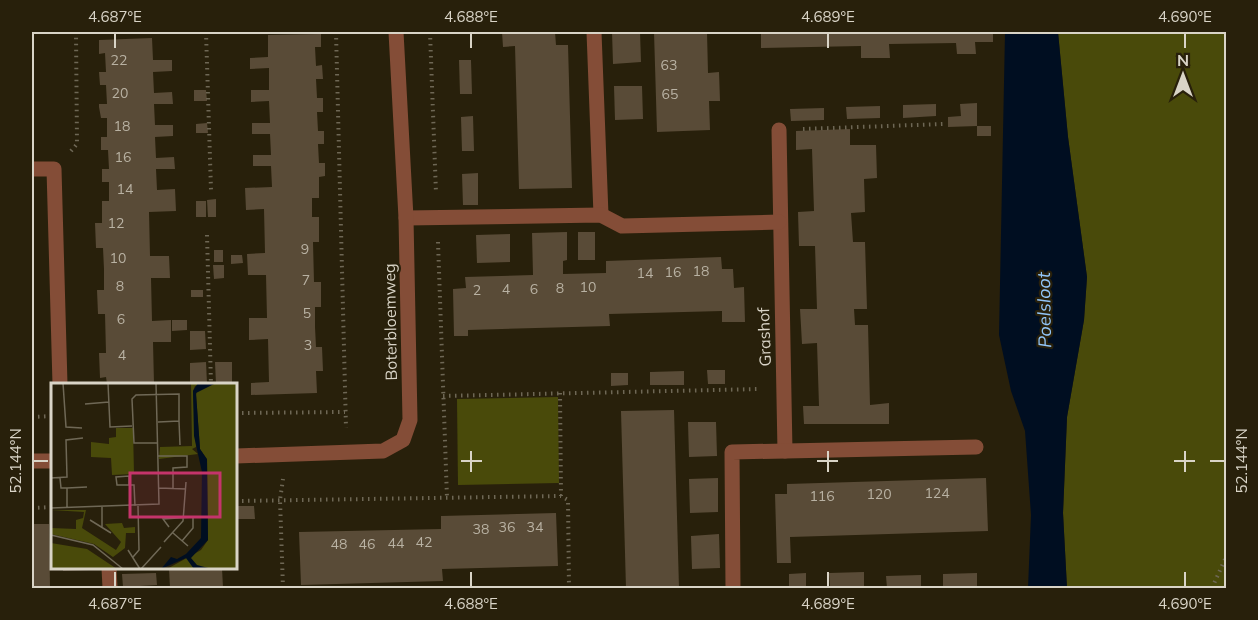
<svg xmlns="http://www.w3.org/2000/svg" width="1258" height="620" font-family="Mulish,sans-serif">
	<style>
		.green { fill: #494a0a }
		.water { fill: #000e21 }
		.building { fill: #594b37 }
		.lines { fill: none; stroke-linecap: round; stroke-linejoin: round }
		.path { stroke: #6e6755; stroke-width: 4; stroke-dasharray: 1.5 4.5; stroke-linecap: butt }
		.minor { stroke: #844d37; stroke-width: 15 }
		.ticks { fill: none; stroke: #d9d4c7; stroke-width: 2 }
		.labels { text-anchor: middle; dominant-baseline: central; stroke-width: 4.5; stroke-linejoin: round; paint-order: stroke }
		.number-label { font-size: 14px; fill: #b9b2a3 }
		.street-label { font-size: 16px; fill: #d9d4c7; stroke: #28200b }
		.water-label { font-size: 18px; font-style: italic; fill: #92c5f8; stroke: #28200b }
		.inset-road { fill: none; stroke: #6f6856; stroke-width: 1.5 }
		.view { fill: #c5346b; fill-opacity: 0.15; stroke: #c5346b; stroke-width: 3 }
		.inset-edge { fill: none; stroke: #d9d4c7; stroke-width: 3 }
		.neatline { fill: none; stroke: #d9d4c7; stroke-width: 2 }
		.ticks-label { font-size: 15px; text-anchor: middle; fill: #d9d4c7 }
	</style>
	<rect width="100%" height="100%" fill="#28200b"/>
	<g class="green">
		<polygon points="1058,32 1226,32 1226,588 1067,588 1063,513 1067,417 1084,320 1087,277 1068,137"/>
		<polygon points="558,397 559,483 458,485 457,399"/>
	</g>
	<polygon class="water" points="1005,32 1058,32 1068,137 1087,277 1084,320 1067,417 1063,513 1067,588 1028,588 1031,515 1025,431 1011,391 999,335"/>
	<g class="building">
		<polygon points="502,32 555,32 556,45 568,45 572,188 519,189 515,46 503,47"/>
		<polygon points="612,32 640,32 641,62 613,64"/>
		<polygon points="654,32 707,32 708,73 719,72 720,101 709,101 710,130 657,132"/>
		<polygon points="761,32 993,32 993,42 975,42 976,54 957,54 956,43 889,44 890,58 861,58 861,46 761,48"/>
		<polygon points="321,34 321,47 315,47 316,66 322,65 323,79 316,79 317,98 323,98 323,112 317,112 318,131 324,131 324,144 318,144 319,163 325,163 325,176 319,177 319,198 312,198 312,217 319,217 319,242 313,242 314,282 321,282 321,307 315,307 315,327 316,347 322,347 323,371 316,371 317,393 251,395 251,383 269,382 268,339 249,340 249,318 267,318 266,275 248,275 247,254 265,253 264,209 246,210 245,188 272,187 271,166 253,166 253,155 271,155 270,134 252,134 252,123 270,123 269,101 251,102 251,90 269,90 269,68 250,69 250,58 268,57 268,35"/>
		<polygon points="152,38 153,60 172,60 172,71 153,72 154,93 172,92 173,104 154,104 155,125 173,125 173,136 155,137 156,158 174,157 175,169 156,169 157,190 175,189 176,211 149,212 150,256 169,256 170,278 151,278 152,321 171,320 171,342 153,342 154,384 107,384 106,377 100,378 99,353 106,353 105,314 98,314 97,290 104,290 104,269 103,248 96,248 95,223 102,223 102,201 109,201 109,182 102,182 102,169 109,169 108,150 101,150 101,137 107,137 107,118 101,118 99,107 99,104 107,104 106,85 100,85 99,72 106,72 105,53 99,54 99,40"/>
		<polygon points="459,60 471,60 472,94 460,94"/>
		<polygon points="614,86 642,86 643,119 615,120"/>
		<polygon points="194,90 206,90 207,101 194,101"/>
		<polygon points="977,103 977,126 948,127 948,117 961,116 960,104"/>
		<polygon points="936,104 936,116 903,118 903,105"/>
		<polygon points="880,106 880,118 847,119 846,107"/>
		<polygon points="824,108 824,120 791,121 790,109"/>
		<polygon points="473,116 474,151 462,151 461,117"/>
		<polygon points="207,123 208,133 196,133 196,124"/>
		<rect x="977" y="126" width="14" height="10"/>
		<polygon points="850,129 850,145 876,145 877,178 864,179 865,212 851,213 853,242 865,242 866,276 867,309 854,309 855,325 868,325 870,405 889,403 889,424 804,424 803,406 819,406 817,343 802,344 801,326 800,309 817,309 815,246 799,246 798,212 814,211 812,149 796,150 796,131"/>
		<polygon points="478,173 478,205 463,205 462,174"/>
		<polygon points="216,199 216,217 208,217 207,200"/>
		<rect x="196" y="201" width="10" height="16"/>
		<polygon points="567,232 567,260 563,261 563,274 606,273 606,261 721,257 722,269 733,269 734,288 744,287 745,322 722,322 722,311 609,314 610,326 468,330 468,336 454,336 453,289 466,288 465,277 533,275 532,233"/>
		<rect x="578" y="232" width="17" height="28"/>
		<polygon points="510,234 510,262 477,263 476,235"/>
		<rect x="214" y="250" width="9" height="12"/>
		<polygon points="231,255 242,255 243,263 231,264"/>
		<polygon points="213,265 224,265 224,278 214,279"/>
		<rect x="191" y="290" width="12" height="7"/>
		<polygon points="172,320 187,320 187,330 172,331"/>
		<polygon points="190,331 205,331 206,349 190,350"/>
		<polygon points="206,362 207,384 190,384 190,363"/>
		<polygon points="215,362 232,362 232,384 216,384"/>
		<polygon points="707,370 725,370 725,384 708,384"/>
		<polygon points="684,371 684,385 650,385 650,372"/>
		<polygon points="611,373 628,373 628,385 611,386"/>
		<polygon points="674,410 679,588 626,588 621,411"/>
		<polygon points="688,422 716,422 717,456 689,457"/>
		<polygon points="718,478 718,512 690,513 689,479"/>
		<polygon points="986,478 988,531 790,537 791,563 777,563 775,494 787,494 787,484"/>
		<polygon points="236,506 254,506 255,519 236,519"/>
		<polygon points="556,513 558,566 442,569 443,581 301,585 299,532 441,529 441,516"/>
		<polygon points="32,524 49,524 50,588 32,588"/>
		<polygon points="719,534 720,568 692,569 691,536"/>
		<polygon points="63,568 91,568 91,570 63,571"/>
		<polygon points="169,568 222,568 223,588 170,588"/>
		<polygon points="864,572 864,588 830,588 829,573"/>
		<polygon points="156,573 157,585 123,587 122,574"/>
		<polygon points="806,573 806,588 789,588 789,574"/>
		<polygon points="977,573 977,586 943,587 943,574"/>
		<polygon points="921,575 921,588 887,588 886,576"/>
	</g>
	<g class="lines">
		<g class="path">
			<polyline points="206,32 211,190"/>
			<polyline points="336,32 346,428"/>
			<polyline points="430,32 436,193"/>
			<polyline points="803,129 943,124"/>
			<polyline points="71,151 77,144 76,32"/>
			<polyline points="207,235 211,384"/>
			<polyline points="438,242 447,498"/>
			<polyline points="560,393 561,496"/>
			<polyline points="443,396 760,389"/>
			<polyline points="236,413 345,412"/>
			<polyline points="32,417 52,416"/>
			<polyline points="236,501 561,496 568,500 569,588"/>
			<polyline points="32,508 52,507"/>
			<polyline points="283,588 280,500 283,479"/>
			<polyline points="1212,588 1226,557"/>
		</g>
		<g class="minor">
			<polyline points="594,32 601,215"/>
			<polyline points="779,130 785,451"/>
			<polyline points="32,169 54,169 60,384"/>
			<polyline points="406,218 601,215 622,226 779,222"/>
			<polyline points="236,456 383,451 403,440 410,420 406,218 396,32"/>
			<polyline points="32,461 52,461"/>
			<polyline points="109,568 110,588"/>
			<polyline points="733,588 732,452 976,447"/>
		</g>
	</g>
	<path class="ticks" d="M115,33V48M471,33V48M828,33V48M1185,33V48M471,451V472M828,451V472M1185,451V472M33,461H48M461,461H482M817,461H838M1174,461H1195M1210,461H1225M115,572V587M471,572V587M828,572V587M1185,572V587"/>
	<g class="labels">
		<g class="number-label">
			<text x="119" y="60">22</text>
			<text x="669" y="65">63</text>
			<text x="120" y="93">20</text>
			<text x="670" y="94">65</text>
			<text x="122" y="126">18</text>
			<text x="123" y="157">16</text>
			<text x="125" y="189">14</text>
			<text x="116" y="223">12</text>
			<text x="305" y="249">9</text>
			<text x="118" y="258">10</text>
			<text x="701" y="271">18</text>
			<text x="673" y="272">16</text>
			<text x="645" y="273">14</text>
			<text x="306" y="280">7</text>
			<text x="120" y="286">8</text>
			<text x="588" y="287">10</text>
			<text x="560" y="288">8</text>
			<text x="506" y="289">4</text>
			<text x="534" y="289">6</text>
			<text x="477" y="290">2</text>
			<text x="307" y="313">5</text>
			<text x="121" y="319">6</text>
			<text x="308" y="345">3</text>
			<text x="122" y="355">4</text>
			<text x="937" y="493">124</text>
			<text x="879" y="494">120</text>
			<text x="822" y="496">116</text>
			<text x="507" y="527">36</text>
			<text x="535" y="527">34</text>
			<text x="481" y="529">38</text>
			<text x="424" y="542">42</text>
			<text x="396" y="543">44</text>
			<text x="339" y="544">48</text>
			<text x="367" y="544">46</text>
		</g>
		<g class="street-label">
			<text transform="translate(390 322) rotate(-91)">Boterbloemweg</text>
			<text transform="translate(764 337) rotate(-92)">Grashof</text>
		</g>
		<g class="water-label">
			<text transform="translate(1044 310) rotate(-91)">Poelsloot</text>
		</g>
	</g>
	<g transform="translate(51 383)">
		<rect width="186" height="186" fill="#28200b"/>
		<path d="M140,0H159L144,3L142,8L145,64L141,66L147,71L108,76L109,64L141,63ZM165,0H186V186H116L150,167L157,157L156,77L149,66L145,12L146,8ZM65,45H82L83,91L61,92L60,75L40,74V59L58,61V55L65,54ZM0,127H35L31,145L65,167L70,159L54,141L71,140L73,145L84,144V150H75L74,165L62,174L43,161L0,151V145L25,146V137L32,135L33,129ZM0,160L36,166L66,186H0Z" fill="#494a0a"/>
		<path d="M147,0H165L145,10L149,66L156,76L157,157L140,175L146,182L161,186H143L135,175L110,186L120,174L126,176L135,171L150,155L151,89L143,53L142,8Z" fill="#000e21"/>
		<path class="inset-road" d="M12,0L15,44L31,45M57,0L59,44L81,43M34,21L58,19M107,39L128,38L129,62M107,60H83L81,16L85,12L128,11V38M107,73H136V84L122,85V105M0,95L16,94L15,57L32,55M9,95L10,105H16V124M78,102V93L65,94L66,102H83L84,123M16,105L36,104M108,105L135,106M51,124V144M0,125L108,121L105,0M39,137L60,150M118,144L112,136L142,134V145L131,158M122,150L137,163M0,152L42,162L72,186M113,159L132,138L135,99M77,167L89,186M82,174L88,167L87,123M90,186L110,164"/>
		<path class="view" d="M79,90H169V134H79Z"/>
		<rect width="186" height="186" class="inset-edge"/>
	</g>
	<rect width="1258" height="620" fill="none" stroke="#28200b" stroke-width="66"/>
	<g transform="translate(1183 75)" stroke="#28200b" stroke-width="4.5" paint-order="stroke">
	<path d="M0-4.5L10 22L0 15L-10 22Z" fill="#d9d4c7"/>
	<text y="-9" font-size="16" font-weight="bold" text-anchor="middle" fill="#d9d4c7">N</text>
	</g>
	<rect x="33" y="33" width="1192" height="554" class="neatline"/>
	<g class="ticks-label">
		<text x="115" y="22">4.687°E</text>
		<text x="471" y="22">4.688°E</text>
		<text x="828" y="22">4.689°E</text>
		<text x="1185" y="22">4.690°E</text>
		<text transform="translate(16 461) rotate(-90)" y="5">52.144°N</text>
		<text transform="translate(1242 461) rotate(-90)" y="5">52.144°N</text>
		<text x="115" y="609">4.687°E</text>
		<text x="471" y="609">4.688°E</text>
		<text x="828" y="609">4.689°E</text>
		<text x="1185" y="609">4.690°E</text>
	</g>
</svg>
